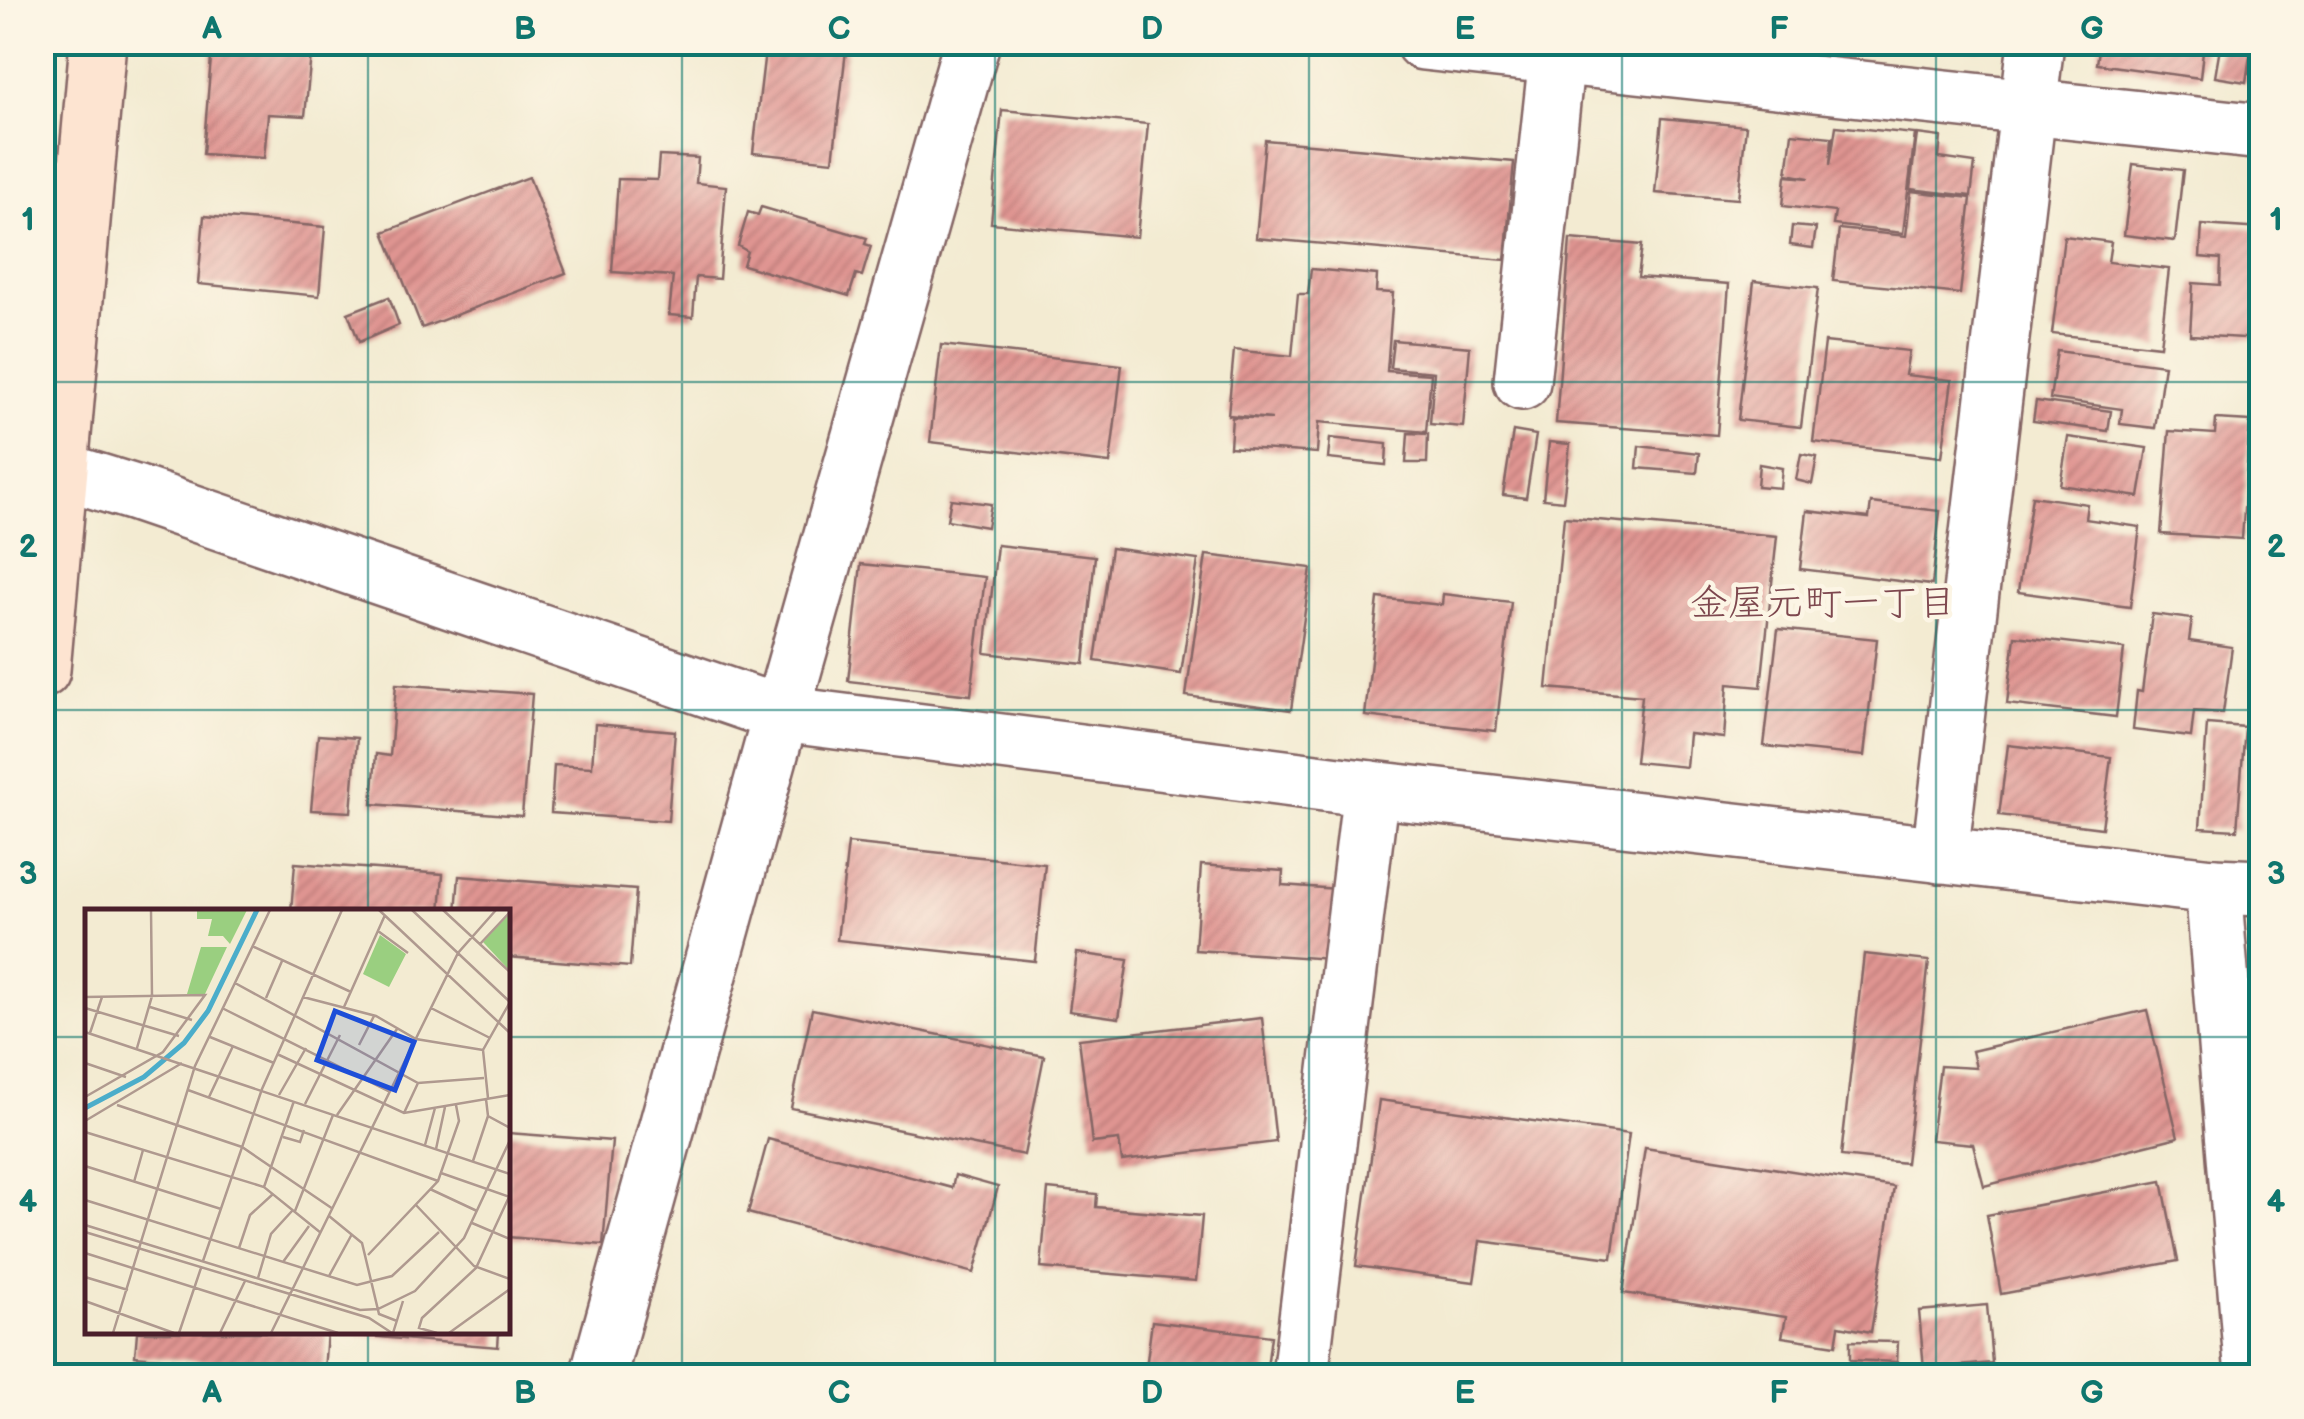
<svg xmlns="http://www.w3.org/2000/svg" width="2304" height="1419" font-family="'Balsamiq Sans','Klee One',sans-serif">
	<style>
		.building { fill: url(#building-hatch) }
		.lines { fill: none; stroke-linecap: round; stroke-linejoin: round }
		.street-casing { stroke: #856665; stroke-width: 60 }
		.secondary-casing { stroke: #856665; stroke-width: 60 }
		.street { stroke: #fff; stroke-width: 55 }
		.secondary { stroke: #fde4d1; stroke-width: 55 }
		.grid { fill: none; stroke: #0f766e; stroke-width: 2.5; stroke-opacity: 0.55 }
		.labels { text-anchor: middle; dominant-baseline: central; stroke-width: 9; stroke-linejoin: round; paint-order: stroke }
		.neighbourhood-label { font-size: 38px; fill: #7e484f; stroke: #fcf5e5 }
		.inset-river { fill: none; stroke: #4badca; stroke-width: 5 }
		.inset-road { fill: none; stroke: #af998f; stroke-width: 2.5 }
		.view { fill: #1d4ed8; fill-opacity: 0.15; stroke: #1d4ed8; stroke-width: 5 }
		.inset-edge { fill: none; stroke: #4a1f2b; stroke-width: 5 }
		.neatline { fill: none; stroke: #0f766e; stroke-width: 4 }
		.grid-label { font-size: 32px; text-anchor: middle; font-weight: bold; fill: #0f766e }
	</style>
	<defs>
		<pattern id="building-hatch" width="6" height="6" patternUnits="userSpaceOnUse" patternTransform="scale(2.5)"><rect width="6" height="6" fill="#e09592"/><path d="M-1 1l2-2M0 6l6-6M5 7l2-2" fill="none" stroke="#b87977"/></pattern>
	</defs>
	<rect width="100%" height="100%" fill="#fcf5e5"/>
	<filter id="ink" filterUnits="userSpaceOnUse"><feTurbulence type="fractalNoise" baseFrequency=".01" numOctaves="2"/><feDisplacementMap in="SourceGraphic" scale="20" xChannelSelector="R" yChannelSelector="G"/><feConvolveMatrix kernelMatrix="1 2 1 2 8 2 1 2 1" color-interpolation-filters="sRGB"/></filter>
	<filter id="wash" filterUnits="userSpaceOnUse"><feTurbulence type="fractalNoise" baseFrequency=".0048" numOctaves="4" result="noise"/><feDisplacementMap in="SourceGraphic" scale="40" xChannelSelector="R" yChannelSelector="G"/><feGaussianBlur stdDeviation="2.25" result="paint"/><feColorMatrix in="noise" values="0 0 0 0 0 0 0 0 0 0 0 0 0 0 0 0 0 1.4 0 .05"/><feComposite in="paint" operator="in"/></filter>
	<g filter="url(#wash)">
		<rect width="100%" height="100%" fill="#f3ebd2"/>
		<g id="blocks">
			<g class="building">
				<polygon points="766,42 847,42 833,161 753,153"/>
				<polygon points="1886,42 1924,42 1923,51 1886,46"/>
				<polygon points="1944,42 1982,42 1981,50 1944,45"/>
				<polygon points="2100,42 2204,42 2200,78 2097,64"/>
				<polygon points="2221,42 2252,42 2246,82 2215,77"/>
				<polygon points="2254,42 2262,42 2262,75 2249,73"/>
				<polygon points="212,46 311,54 305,116 268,114 264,158 203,154"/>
				<polygon points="1002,110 1148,124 1137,237 991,223"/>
				<polygon points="1662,118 1746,126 1738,199 1655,193"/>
				<polygon points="1836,126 1915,134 1903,233 1833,225 1835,212 1783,206 1786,176 1809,178 1787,174 1792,133 1832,137 1830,165"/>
				<polygon points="1917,134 1941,137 1939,158 1975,163 1971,196 1910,189"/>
				<polygon points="1265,140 1514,162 1505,260 1256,238"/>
				<polygon points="659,156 698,158 696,183 726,186 719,279 696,277 693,317 669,315 673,276 612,272 618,179 657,180"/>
				<polygon points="2133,164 2183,170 2175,241 2124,235"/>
				<polygon points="529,177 566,273 422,328 384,232"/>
				<polygon points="1911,191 1971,198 1960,294 1833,281 1839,229 1906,236"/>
				<polygon points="761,207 867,238 865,244 871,246 862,276 856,274 849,296 743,265 747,251 738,246 748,212 758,215"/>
				<polygon points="204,216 325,227 319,296 198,284"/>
				<polygon points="2202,225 2262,229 2262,339 2190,335 2193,283 2220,285 2221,259 2200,257"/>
				<polygon points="1792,226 1816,228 1813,248 1790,245"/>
				<polygon points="2064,236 2111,242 2108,262 2169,269 2160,346 2052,334"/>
				<polygon points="1570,239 1642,245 1638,277 1729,284 1717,435 1556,423"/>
				<polygon points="1311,269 1377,275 1376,292 1393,293 1387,371 1431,374 1426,432 1319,422 1317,453 1230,447 1232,417 1272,419 1228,415 1234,350 1292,356 1298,294 1308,294"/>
				<polygon points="1754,281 1818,288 1801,427 1738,420"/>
				<polygon points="389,297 399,325 359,342 348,313"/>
				<polygon points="1393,340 1470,347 1463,427 1430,424 1434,372 1390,368"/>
				<polygon points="1825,342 1909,351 1905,375 1952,380 1942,457 1813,442"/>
				<polygon points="941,345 1122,365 1110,463 930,442"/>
				<polygon points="2057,351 2164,365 2155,428 2120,424 2122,409 2050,399"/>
				<polygon points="2036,401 2111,411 2108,431 2033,421"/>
				<polygon points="2216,419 2250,421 2242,539 2161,534 2169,431 2215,434"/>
				<polygon points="1513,431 1536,435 1526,498 1503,495"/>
				<polygon points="1408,433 1428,434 1427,463 1406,463"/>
				<polygon points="2068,437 2147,448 2139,497 2060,485"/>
				<polygon points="1330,438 1387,444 1386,465 1328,459"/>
				<polygon points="1549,442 1570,444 1563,501 1543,499"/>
				<polygon points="1639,446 1699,453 1697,473 1637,468"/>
				<polygon points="2258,451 2262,451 2262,542 2256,542"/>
				<polygon points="1801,454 1817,457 1812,484 1796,480"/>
				<polygon points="1759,464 1782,468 1780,488 1757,486"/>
				<polygon points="2032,496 2087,504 2085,519 2140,527 2130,607 2018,592"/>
				<polygon points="951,499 991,504 987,527 947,520"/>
				<polygon points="1871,503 1940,511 1932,585 1800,569 1807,511 1869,518"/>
				<polygon points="1564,517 1777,536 1761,687 1728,684 1724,738 1689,734 1686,767 1635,762 1642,696 1547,688"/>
				<polygon points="997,545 1095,556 1084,664 985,653"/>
				<polygon points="1111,548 1198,560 1181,674 1095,661"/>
				<polygon points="1206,555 1311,568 1291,710 1186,696"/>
				<polygon points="861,564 985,577 971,695 848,681"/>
				<polygon points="1443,594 1511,602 1496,731 1365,716 1378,598 1442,605"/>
				<polygon points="2152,614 2192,619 2189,641 2232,647 2223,713 2194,711 2191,737 2133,730 2137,691 2142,692"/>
				<polygon points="2259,615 2262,615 2262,686 2253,686"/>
				<polygon points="1778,629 1877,639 1864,756 1764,746"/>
				<polygon points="2015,636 2124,649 2116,717 2007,704"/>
				<polygon points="396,684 532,694 522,816 372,804 376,754 390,756"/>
				<polygon points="595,724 675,731 668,821 551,813 554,765 592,767"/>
				<polygon points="2207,724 2245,727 2237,830 2200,828"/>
				<polygon points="318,735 357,738 351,812 311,810"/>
				<polygon points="2008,745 2111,757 2102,828 1999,815"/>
				<polygon points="2258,771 2262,771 2262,840 2255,840"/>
				<polygon points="848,843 1045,864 1035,961 837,940"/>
				<polygon points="295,863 443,874 440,912 291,912"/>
				<polygon points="1201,865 1283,871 1282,885 1337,889 1331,959 1195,950"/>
				<polygon points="459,876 636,890 630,967 508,957 508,912 456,912"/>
				<polygon points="1077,953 1128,960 1119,1018 1069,1011"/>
				<polygon points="1864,954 1929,961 1906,1163 1841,1156"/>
				<polygon points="812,1009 1044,1056 1024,1155 791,1108"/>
				<polygon points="2147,1010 2178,1137 1984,1186 1973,1144 1931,1140 1940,1066 1976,1068 1972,1051"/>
				<polygon points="1262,1018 1276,1142 1122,1161 1119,1140 1092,1143 1079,1039"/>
				<polygon points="1379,1100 1629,1134 1612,1258 1480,1241 1474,1282 1356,1266"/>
				<polygon points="508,1133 612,1141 603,1245 508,1237"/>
				<polygon points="768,1139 952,1188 955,1175 998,1187 974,1273 748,1213"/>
				<polygon points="1645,1148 1894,1187 1871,1332 1839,1326 1836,1345 1782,1337 1786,1317 1623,1293"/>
				<polygon points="2162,1181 2178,1261 2001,1294 1987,1215"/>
				<polygon points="1048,1189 1097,1194 1096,1207 1202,1216 1196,1281 1041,1268"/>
				<polygon points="1987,1305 1992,1363 1924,1369 1919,1311"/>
				<polygon points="1152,1321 1271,1336 1266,1376 1145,1376"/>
				<polygon points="137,1332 327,1332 324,1371 135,1356"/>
				<polygon points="343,1332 499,1332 498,1347 343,1334"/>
				<polygon points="1850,1341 1898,1342 1897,1362 1850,1360"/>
			</g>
		</g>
	</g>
	<g filter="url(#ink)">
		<use href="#blocks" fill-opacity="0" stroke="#856665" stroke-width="2.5"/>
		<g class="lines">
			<defs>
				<g id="street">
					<polyline points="1423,42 2262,132"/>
					<polyline points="1522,382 1557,56"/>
					<polyline points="42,467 60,470 135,493 781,714 1371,789 2213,886 2262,888"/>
					<polyline points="1940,855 2036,42"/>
					<polyline points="2213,886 2253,1376"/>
					<polyline points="598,1376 781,714 972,42"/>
					<polyline points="1300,1376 1371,789"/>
				</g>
				<polyline id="secondary" points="42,670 98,42"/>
			</defs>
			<use href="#street" class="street-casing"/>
			<use href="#secondary" class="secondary-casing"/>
			<use href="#street" class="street"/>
			<use href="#secondary" class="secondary"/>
		</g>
	</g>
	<path class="grid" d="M368,42V912M682,42V1376M995,42V1376M1309,42V1376M1622,42V1376M1936,42V1376M42,382H2262M42,710H2262M42,1037H88M508,1037H2262M368,1332V1376"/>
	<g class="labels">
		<g class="neighbourhood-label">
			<text x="1823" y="603">金屋元町一丁目</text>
		</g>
	</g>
	<g transform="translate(85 909)">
		<rect width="425" height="425" fill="#f3ebd2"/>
		<path d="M112,1H162L145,35L138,27H123L127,10H112ZM295,26L321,45L304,78L278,65ZM116,38H142L120,85H102Z" fill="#9acf80"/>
		<path d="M425,4V62L398,33Z" fill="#9acf80"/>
		<path class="inset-river" d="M0,199L59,168L99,134L123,102L172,1"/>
		<path class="inset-road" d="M294,1L425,124M327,1L425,93M358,1L425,63M293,22L323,44M395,35L425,3M167,37L266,83M150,74L333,174L399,169M0,88L120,86L78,143L0,188M218,88L291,107L331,130L398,141M181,89L197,52M65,98L107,111M259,98L300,6M0,99L94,127M137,99L305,183M346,99L405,129M0,123L425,265M5,124L17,88M125,128L189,154M274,136L289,107M52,139L67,87L66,1M192,145L319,204L425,186M0,154L41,168M103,181L353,272M194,186L221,139M124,188L148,137M403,189L398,141L425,93M401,190L403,207L425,219M220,195L255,126M32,196L157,238L248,300M319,204L333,174M252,206L312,120M0,212L97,154M0,223L179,278L236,324M198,228L215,233L219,221M340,236L350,199M351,240L360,198M388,252L403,207M0,257L136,300M356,264L425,288M49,273L58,241M179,278L209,192M345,280L392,302M0,291L272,376L307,367L354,323M330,295L389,357L425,370M210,302L248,206M244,307L277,334L294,405L312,412M387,314L425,330M0,316L275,401L293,400L330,382L379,329L425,231M0,323L284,409L307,424M154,339L165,306L188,285M0,344L253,424M283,346L353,272L374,212L371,196M118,352L177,180L257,1M198,353L224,317M244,367L267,325M0,368L43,381M173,369L186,325L207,302M0,392L89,424M28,424L110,157L185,1M94,424L116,359M135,424L160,372M186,424L373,44L411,1M308,424L318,392M352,424L334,419L337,409L391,359L424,288M364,424L425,380"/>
		<path class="view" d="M250,102L329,133L310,181L232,151Z"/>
		<rect width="425" height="425" class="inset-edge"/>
	</g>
	<rect width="2304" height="1419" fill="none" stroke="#fcf5e5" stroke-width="110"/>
	<rect x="55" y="55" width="2194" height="1309" class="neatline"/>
	<g class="grid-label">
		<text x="212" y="39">A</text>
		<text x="525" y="39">B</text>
		<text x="839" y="39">C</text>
		<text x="1152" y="39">D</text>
		<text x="1465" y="39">E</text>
		<text x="1779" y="39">F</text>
		<text x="2092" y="39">G</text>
		<text x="28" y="230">1</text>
		<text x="2276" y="230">1</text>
		<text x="28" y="557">2</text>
		<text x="2276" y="557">2</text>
		<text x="28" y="884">3</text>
		<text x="2276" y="884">3</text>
		<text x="28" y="1212">4</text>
		<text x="2276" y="1212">4</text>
		<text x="212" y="1403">A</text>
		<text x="525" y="1403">B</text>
		<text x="839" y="1403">C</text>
		<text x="1152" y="1403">D</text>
		<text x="1465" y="1403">E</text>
		<text x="1779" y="1403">F</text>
		<text x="2092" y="1403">G</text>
	</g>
</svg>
